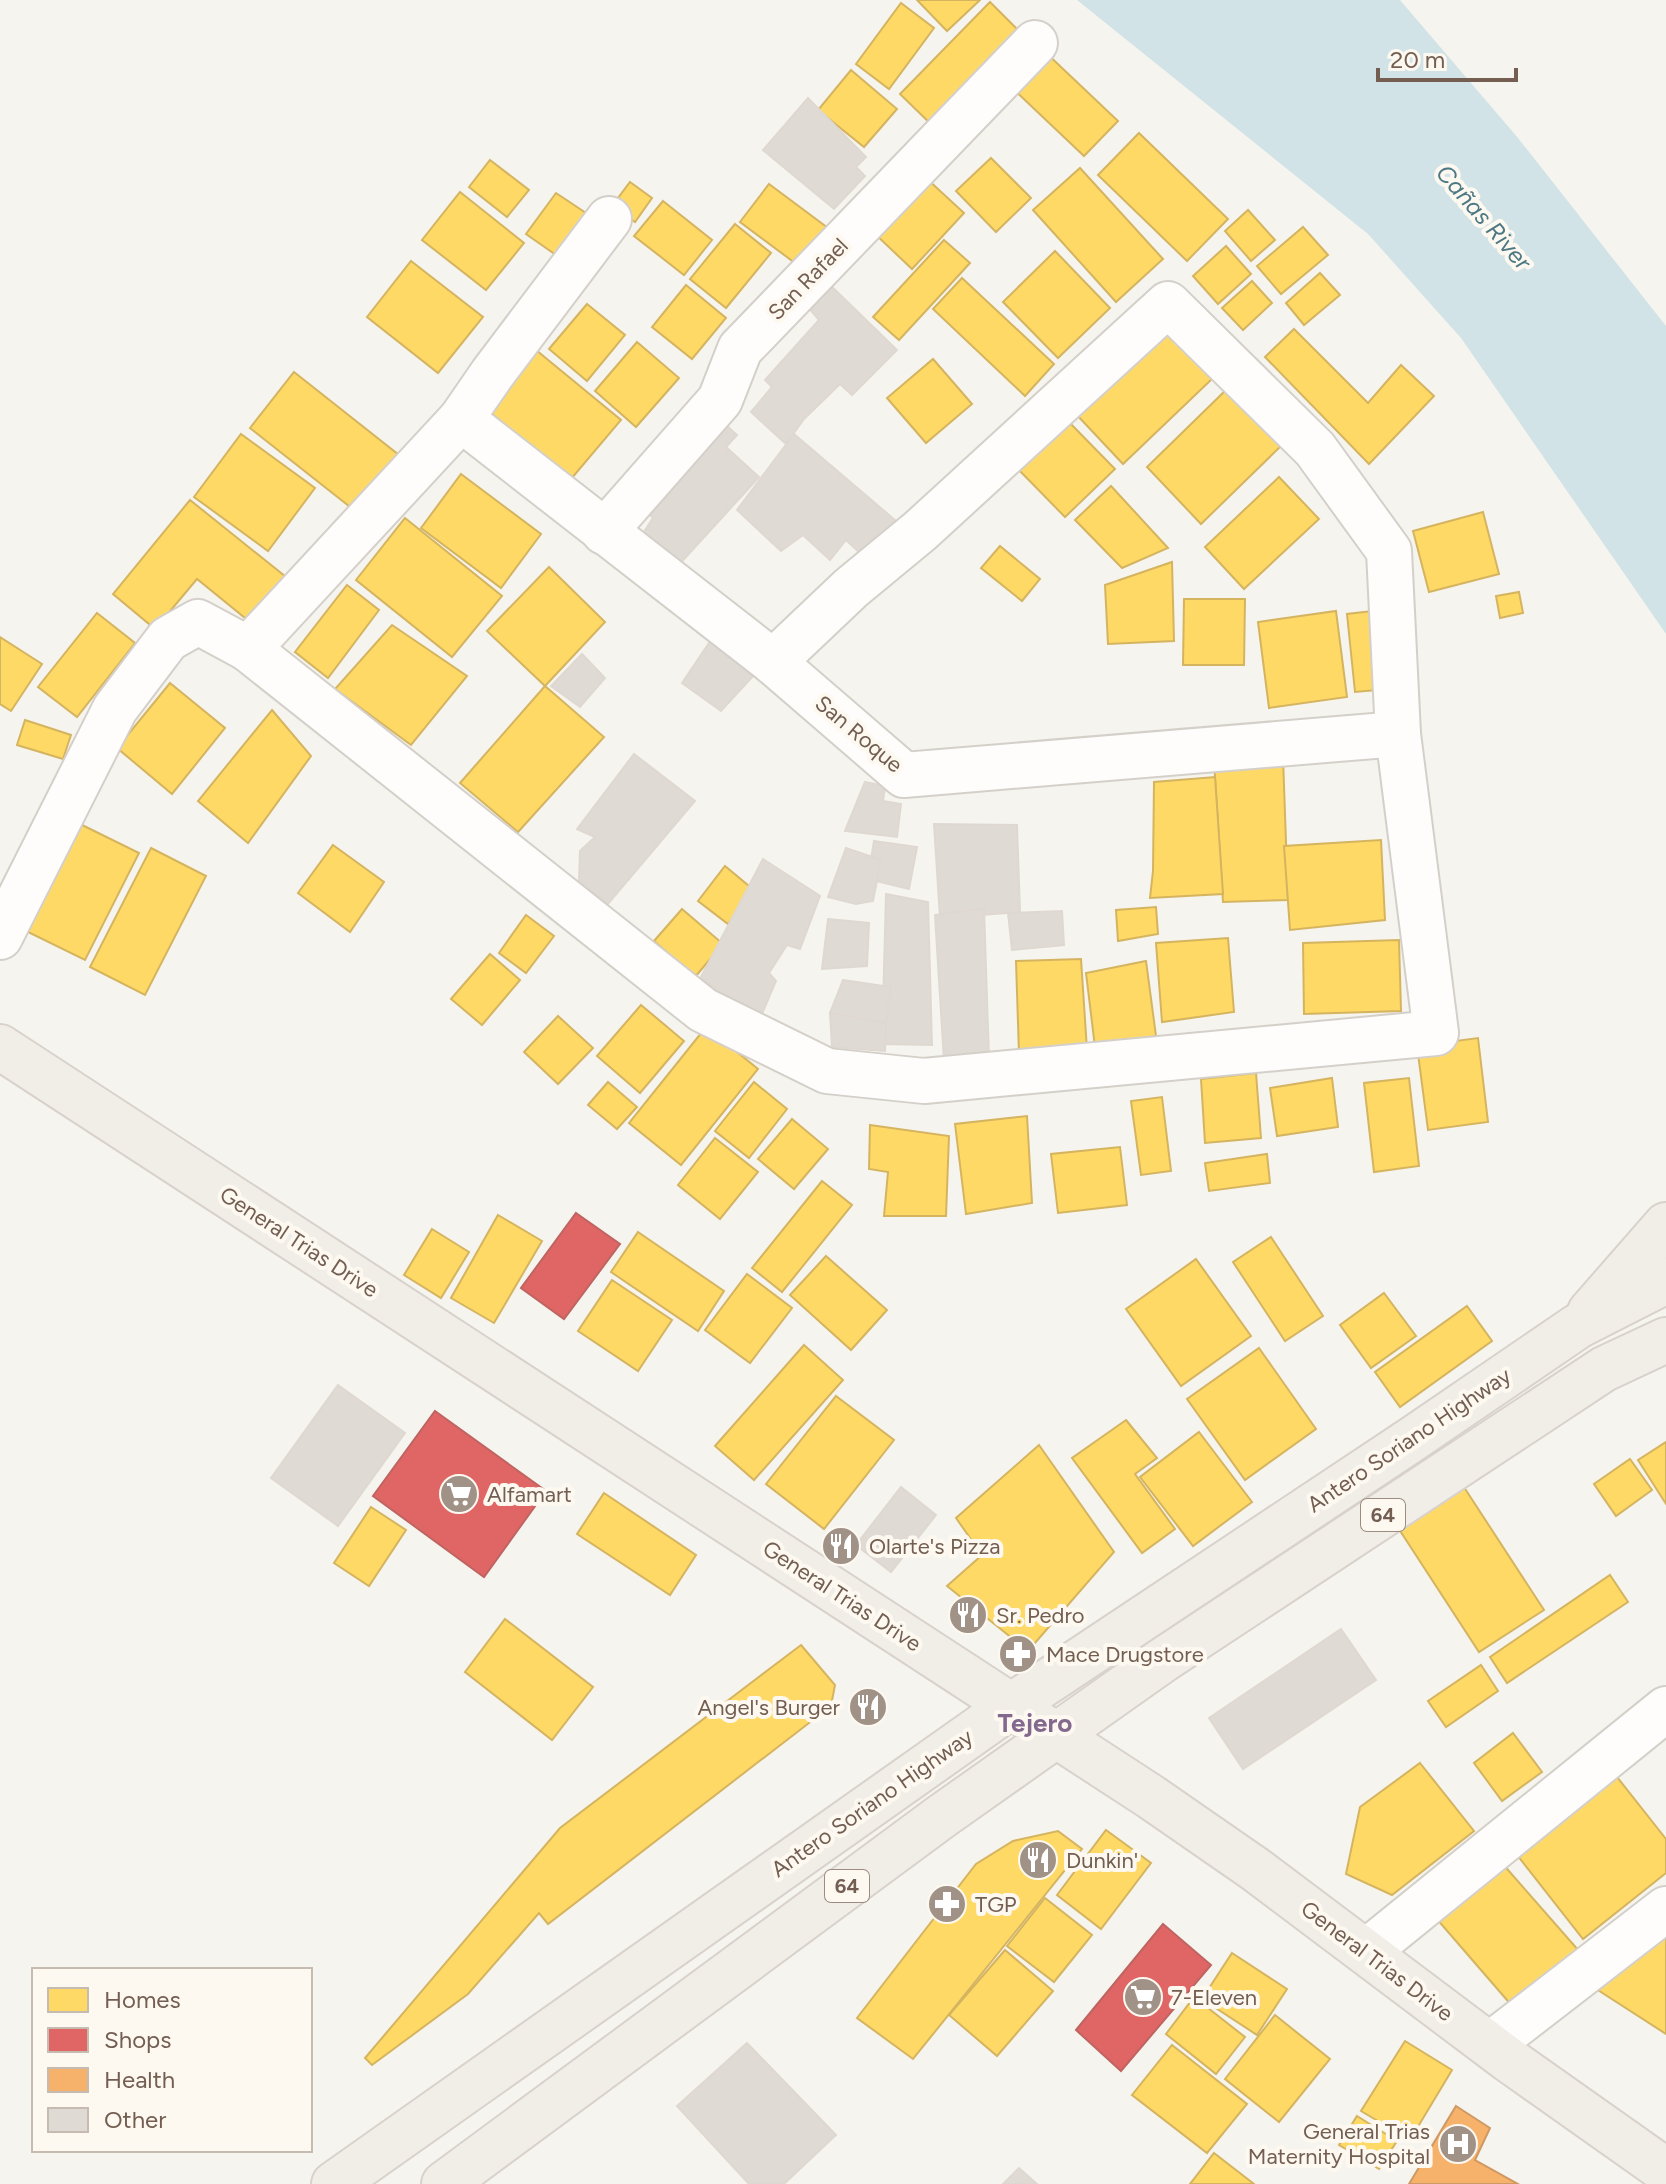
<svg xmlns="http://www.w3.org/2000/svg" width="1666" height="2184" font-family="Figtree,sans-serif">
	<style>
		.water { fill: #d1e3e6 }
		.homes { fill: #ffd966; stroke: #d5b460; stroke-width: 2 }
		.shops { fill: #e06666; stroke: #bf6460; stroke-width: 2 }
		.health { fill: #f6b26b; stroke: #cf9963; stroke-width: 2 }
		.building { fill: #e0dad4; stroke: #dfd8d1; stroke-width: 2 }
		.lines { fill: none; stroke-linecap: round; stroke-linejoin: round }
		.minor-casing { stroke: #d4d0c9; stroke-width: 48 }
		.major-casing { stroke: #d8d1cc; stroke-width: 48 }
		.minor { stroke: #fefdfc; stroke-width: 44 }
		.major { stroke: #f1eee8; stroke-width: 44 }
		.labels { text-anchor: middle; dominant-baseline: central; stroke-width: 8; stroke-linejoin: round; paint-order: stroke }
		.shield { fill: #fdf9f1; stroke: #9c8c81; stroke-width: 2 }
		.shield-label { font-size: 20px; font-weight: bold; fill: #735e51 }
		.street-label { font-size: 22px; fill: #735e51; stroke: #fdf9f1 }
		.poi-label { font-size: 22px; fill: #735e51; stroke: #fdf9f1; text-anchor: start }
		.water-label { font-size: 24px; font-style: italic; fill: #4d7883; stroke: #fdf9f1 }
		.quarter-label { font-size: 26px; font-weight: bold; fill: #83698e; stroke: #fdf9f1 }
	</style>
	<rect width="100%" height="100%" fill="#f6f4ee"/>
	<polygon class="water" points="1077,0 1400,0 1518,138 1666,326 1666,634 1461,338 1368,234"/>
	<g class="homes">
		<polygon points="917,0 980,0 947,31"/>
		<polygon points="990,2 1028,40 939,132 900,94"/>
		<polygon points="901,3 934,28 889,89 856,64"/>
		<polygon points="1042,49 1118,121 1084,156 1009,85"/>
		<polygon points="851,70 897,109 864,147 818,110"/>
		<polygon points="1139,133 1228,219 1187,261 1098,175"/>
		<polygon points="991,158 1031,198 996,232 956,191"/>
		<polygon points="490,160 529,190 507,217 469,187"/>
		<polygon points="1080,168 1163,259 1116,302 1033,210"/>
		<polygon points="925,177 964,213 912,269 874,233"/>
		<polygon points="630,182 652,198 635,222 612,206"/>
		<polygon points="769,184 836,234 807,272 740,222"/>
		<polygon points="460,192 524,243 486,290 422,240"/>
		<polygon points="556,193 586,213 556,255 526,234"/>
		<polygon points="663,201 712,240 684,275 634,236"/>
		<polygon points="1248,210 1275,240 1251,261 1225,231"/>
		<polygon points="735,224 771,253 726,308 690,279"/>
		<polygon points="1303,227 1328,255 1281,294 1257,266"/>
		<polygon points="944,240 970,263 899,340 873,317"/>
		<polygon points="1226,246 1251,274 1218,304 1193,276"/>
		<polygon points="1055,251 1110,308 1058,358 1003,302"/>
		<polygon points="411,261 483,317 438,373 367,317"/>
		<polygon points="1320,273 1340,295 1304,325 1286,303"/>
		<polygon points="962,278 1054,364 1025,396 933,309"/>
		<polygon points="1252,281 1272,303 1243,330 1222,308"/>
		<polygon points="686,285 726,318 692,359 652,327"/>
		<polygon points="587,304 625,335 587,381 549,349"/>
		<polygon points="1164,327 1213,378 1123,464 1075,413"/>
		<polygon points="1294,329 1368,403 1401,365 1434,396 1369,464 1265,357"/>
		<polygon points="637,342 679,378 636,427 595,391"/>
		<polygon points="536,350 621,420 571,479 486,409"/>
		<polygon points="933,359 972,404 926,443 887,398"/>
		<polygon points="294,372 404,459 359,514 250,428"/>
		<polygon points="1228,388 1283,444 1201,524 1147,467"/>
		<polygon points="1064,417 1115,469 1065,517 1014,465"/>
		<polygon points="241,434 315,488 268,551 194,497"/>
		<polygon points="461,474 541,534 501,588 421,528"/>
		<polygon points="1279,477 1319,519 1244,589 1205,547"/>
		<polygon points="1111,486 1168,548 1122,568 1075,520"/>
		<polygon points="190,500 286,577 250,622 197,579 155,629 113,594"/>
		<polygon points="1483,512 1499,574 1429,592 1413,531"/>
		<polygon points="405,518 502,596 452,657 356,580"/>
		<polygon points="1000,546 1040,579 1022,601 981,568"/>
		<polygon points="1172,562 1174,641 1108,644 1105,585"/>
		<polygon points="549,567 605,622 545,686 487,631"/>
		<polygon points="347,585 379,610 328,678 295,652"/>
		<polygon points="1519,592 1523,613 1500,618 1496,596"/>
		<polygon points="1184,599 1245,599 1244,665 1183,665"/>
		<polygon points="1381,610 1388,689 1355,692 1347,614"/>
		<polygon points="1336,611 1347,697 1269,708 1258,622"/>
		<polygon points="97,613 135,643 77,717 38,687"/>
		<polygon points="392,625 467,676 411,745 335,689"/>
		<polygon points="0,637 42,664 11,711 0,704"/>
		<polygon points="170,683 225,728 172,794 117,748"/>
		<polygon points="545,686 604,737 518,832 460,783"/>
		<polygon points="272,710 311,756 248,843 198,801"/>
		<polygon points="25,720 71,735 63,759 17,745"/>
		<polygon points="1283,757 1288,900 1223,902 1214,761"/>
		<polygon points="1215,777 1223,894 1150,898 1153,871 1154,782"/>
		<polygon points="78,823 139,853 85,960 24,930"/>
		<polygon points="1381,840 1385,920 1290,930 1284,846"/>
		<polygon points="333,845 384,882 350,932 298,893"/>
		<polygon points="151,848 206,876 145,995 90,967"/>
		<polygon points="725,866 755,891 728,924 698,901"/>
		<polygon points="1156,907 1158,934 1118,941 1116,910"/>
		<polygon points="682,909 723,944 695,977 654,941"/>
		<polygon points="526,915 554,936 526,973 499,953"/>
		<polygon points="1228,938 1234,1012 1162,1022 1156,943"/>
		<polygon points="1399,940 1401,1011 1304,1014 1303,943"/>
		<polygon points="490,954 520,980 482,1025 451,999"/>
		<polygon points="1081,959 1087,1050 1019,1054 1016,961"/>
		<polygon points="1146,961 1156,1036 1095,1047 1086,973"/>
		<polygon points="641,1005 684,1041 640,1093 597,1056"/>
		<polygon points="558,1016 593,1048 558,1084 524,1052"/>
		<polygon points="706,1027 758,1069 681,1165 629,1123"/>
		<polygon points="1478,1038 1488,1122 1428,1130 1417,1046"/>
		<polygon points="1256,1073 1261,1138 1205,1143 1201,1079"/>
		<polygon points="1332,1078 1338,1127 1277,1136 1270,1088"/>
		<polygon points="1409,1078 1419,1166 1374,1172 1364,1083"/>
		<polygon points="608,1082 637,1107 617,1129 588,1105"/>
		<polygon points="754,1082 787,1109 749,1158 715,1131"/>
		<polygon points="1162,1097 1171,1171 1141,1175 1131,1101"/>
		<polygon points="1027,1116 1032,1203 966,1214 955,1124"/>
		<polygon points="792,1119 828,1149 794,1189 758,1159"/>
		<polygon points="870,1125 949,1136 946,1216 884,1216 888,1172 869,1169"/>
		<polygon points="715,1138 758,1172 720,1219 678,1185"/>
		<polygon points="1120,1147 1127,1205 1058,1213 1051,1154"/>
		<polygon points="1267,1154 1270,1183 1209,1191 1205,1163"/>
		<polygon points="822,1181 852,1205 782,1292 752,1268"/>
		<polygon points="498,1215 542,1241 494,1323 451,1298"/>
		<polygon points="432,1229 469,1252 441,1298 404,1275"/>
		<polygon points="638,1232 724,1291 698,1331 611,1272"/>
		<polygon points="1271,1237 1323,1316 1285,1341 1233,1262"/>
		<polygon points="826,1256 887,1310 851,1350 790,1295"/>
		<polygon points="1196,1259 1251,1336 1181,1386 1126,1309"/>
		<polygon points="747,1274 792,1308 750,1363 705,1330"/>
		<polygon points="612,1280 672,1320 638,1371 578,1331"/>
		<polygon points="1384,1293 1416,1336 1371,1368 1340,1325"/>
		<polygon points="1467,1306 1492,1341 1400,1407 1375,1372"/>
		<polygon points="804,1345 843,1380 754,1480 715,1446"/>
		<polygon points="1259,1348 1316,1429 1245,1480 1187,1399"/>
		<polygon points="836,1396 894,1440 824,1529 766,1484"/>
		<polygon points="1126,1420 1157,1458 1135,1474 1175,1529 1142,1553 1072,1458"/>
		<polygon points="1199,1432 1252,1502 1193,1546 1140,1477"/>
		<polygon points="1666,1442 1666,1504 1638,1460"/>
		<polygon points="1039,1445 1114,1552 1028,1651 947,1586 982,1555 956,1518"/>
		<polygon points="1630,1459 1652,1490 1616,1516 1594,1484"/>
		<polygon points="1460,1481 1544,1610 1479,1652 1395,1523"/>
		<polygon points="604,1493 696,1555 670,1595 577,1534"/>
		<polygon points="371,1507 406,1530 369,1586 334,1563"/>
		<polygon points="1610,1575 1628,1602 1507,1683 1490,1657"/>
		<polygon points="505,1619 593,1687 552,1740 465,1672"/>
		<polygon points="801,1645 835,1685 831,1706 548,1924 539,1913 468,1994 372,2065 365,2058 560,1828"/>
		<polygon points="1481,1665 1498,1691 1446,1727 1428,1701"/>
		<polygon points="1513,1733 1542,1772 1502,1801 1474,1763"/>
		<polygon points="1420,1763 1474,1831 1392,1895 1346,1874 1360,1807"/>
		<polygon points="1606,1763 1666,1839 1666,1873 1583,1939 1506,1841"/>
		<polygon points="1106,1830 1151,1863 1101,1929 1057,1895"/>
		<polygon points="1058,1831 1082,1849 913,2059 857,2018 976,1864 1013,1841"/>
		<polygon points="1501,1862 1579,1951 1513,2007 1436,1918"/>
		<polygon points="1045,1898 1092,1935 1054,1982 1007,1946"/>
		<polygon points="1666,1924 1666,2034 1590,1985"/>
		<polygon points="1005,1950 1053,1991 997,2056 949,2015"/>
		<polygon points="1232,1953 1287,1989 1257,2035 1202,1999"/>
		<polygon points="1194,1997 1245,2037 1216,2074 1166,2034"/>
		<polygon points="1275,2015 1330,2059 1279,2122 1225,2079"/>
		<polygon points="1405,2041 1452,2070 1410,2140 1361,2111"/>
		<polygon points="1172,2045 1247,2104 1207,2153 1132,2095"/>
		<polygon points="1357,2116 1397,2141 1379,2169 1339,2145"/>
		<polygon points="1214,2153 1254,2184 1190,2184"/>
	</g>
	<g class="shops">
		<polygon points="576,1213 620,1244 564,1319 521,1288"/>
		<polygon points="435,1411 546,1491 484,1577 373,1496"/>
		<polygon points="1163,1924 1211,1965 1121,2071 1076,2030"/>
	</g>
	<polygon class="health" points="1456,2106 1490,2128 1475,2160 1518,2184 1409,2184"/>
	<g class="building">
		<polygon points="808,98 866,157 856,167 865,176 834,209 763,150"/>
		<polygon points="826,281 897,350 852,395 840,384 804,419 786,444 751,412 772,387 765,380 819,320 804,302"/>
		<polygon points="712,412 737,435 726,447 759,477 677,567 638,541 653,518 637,500"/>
		<polygon points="794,434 909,532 874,566 846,540 830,560 803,535 781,551 737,510"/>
		<polygon points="711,640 754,675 721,711 682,683"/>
		<polygon points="582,654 605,678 580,707 551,686"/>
		<polygon points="634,754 695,801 608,904 579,882 580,851 595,837 577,829"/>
		<polygon points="865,782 885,786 883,801 901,804 897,837 845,831"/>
		<polygon points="934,824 1017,825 1020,912 940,918"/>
		<polygon points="874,841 917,847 909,889 868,879"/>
		<polygon points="846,848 881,860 873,901 856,904 828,897"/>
		<polygon points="763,859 820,896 800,949 787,945 769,973 776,981 758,1023 701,977"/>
		<polygon points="886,894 928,902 932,1045 882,1044"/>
		<polygon points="984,908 989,1058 944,1061 935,915"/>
		<polygon points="1062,911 1064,945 1012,950 1008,913"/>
		<polygon points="828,919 869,923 867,966 822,969"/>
		<polygon points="843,980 891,987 886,1023 830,1013"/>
		<polygon points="830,1013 886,1023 885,1051 832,1047"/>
		<polygon points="338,1385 405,1433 338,1526 271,1478"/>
		<polygon points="901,1487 936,1515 891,1572 856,1545"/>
		<polygon points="1341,1629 1376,1680 1243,1769 1209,1718"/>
		<polygon points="747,2043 836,2135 784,2184 749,2184 677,2106"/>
		<polygon points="1019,2168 1037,2184 1003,2184"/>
	</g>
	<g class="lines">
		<defs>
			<g id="minor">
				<polyline points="609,219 492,374 461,419 248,649 703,1010 827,1071 924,1081 1436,1033 1398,734 1389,551 1315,449 1168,304 920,531 851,588 773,662"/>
				<polyline points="461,419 773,662 904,775 1398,734"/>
				<polyline points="604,532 720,400 740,349 1035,43"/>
				<polyline points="0,937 115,709 168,639 198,622 248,649"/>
				<polyline points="1366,1952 1666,1709"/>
				<polyline points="1490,2045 1666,1909"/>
			</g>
			<g id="major">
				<polyline points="0,1047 1151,1797 1255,1869 1509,2060 1666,2171"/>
				<polyline points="1590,1312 1666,1225"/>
				<polyline points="334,2184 1011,1706 1411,1440 1578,1326 1666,1281"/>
				<polyline points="444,2184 942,1816 1163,1660 1604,1369 1666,1340"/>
			</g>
		</defs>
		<use href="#minor" class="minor-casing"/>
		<use href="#major" class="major-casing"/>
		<use href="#minor" class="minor"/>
		<use href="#major" class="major"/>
	</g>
	<defs>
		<symbol id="supermarket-disc" viewBox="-11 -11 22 22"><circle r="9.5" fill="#a19288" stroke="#fdf9f1"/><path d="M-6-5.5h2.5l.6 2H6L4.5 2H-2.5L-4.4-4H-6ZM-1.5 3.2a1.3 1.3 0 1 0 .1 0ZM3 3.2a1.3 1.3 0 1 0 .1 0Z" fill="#fff"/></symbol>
		<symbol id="restaurant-disc" viewBox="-11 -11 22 22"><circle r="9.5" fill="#a19288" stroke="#fdf9f1"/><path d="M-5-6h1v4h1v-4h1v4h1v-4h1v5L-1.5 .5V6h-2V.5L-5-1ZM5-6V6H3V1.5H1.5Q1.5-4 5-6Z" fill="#fff"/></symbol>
		<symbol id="pharmacy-disc" viewBox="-11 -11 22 22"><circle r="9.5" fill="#a19288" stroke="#fdf9f1"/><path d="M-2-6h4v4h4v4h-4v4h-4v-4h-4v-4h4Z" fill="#fff"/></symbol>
		<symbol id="hospital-disc" viewBox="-11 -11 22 22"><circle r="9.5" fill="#a19288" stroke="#fdf9f1"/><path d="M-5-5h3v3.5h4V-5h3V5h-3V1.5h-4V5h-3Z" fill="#fff"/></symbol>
	</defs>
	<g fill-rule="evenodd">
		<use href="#supermarket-disc" x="437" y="1472" width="44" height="44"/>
		<use href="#restaurant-disc" x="819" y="1524" width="44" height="44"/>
		<use href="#restaurant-disc" x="946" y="1593" width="44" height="44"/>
		<use href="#pharmacy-disc" x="996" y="1632" width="44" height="44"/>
		<use href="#restaurant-disc" x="846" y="1685" width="44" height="44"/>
		<use href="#restaurant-disc" x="1016" y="1838" width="44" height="44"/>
		<use href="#pharmacy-disc" x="925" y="1882" width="44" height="44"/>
		<use href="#supermarket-disc" x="1121" y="1975" width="44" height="44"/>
		<use href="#hospital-disc" x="1436" y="2122" width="44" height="44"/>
	</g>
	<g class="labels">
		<g class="shield">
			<rect x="1361" y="1499" width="44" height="32" rx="6"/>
			<rect x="825" y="1870" width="44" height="32" rx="6"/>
		</g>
		<g class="shield-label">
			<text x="1383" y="1515">64</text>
			<text x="847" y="1886">64</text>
		</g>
		<g class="street-label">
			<text transform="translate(808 279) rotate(-46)">San Rafael</text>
			<text transform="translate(859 734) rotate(40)">San Roque</text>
			<text transform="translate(299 1242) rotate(33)">General Trias Drive</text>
			<text transform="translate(1409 1440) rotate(-34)">Antero Soriano Highway</text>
			<text transform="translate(842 1596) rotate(33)">General Trias Drive</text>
			<text transform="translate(872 1803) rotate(-35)">Antero Soriano Highway</text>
			<text transform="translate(1377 1961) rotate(37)">General Trias Drive</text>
		</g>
		<g class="poi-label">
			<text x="487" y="1494">Alfamart</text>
			<text x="869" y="1546">Olarte's Pizza</text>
			<text x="996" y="1615">Sr. Pedro</text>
			<text x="1046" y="1654">Mace Drugstore</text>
			<text x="840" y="1707" text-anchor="end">Angel's Burger</text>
			<text x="1066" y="1860">Dunkin'</text>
			<text x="975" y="1904">TGP</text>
			<text x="1171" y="1997">7-Eleven</text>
			<text x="1430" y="2131" text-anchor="end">General Trias<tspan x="1430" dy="25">Maternity Hospital</tspan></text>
		</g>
		<g class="water-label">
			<text transform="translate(1484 217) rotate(49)">Cañas River</text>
		</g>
		<g class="quarter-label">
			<text x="1035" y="1723">Tejero</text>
		</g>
	</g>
	<rect x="32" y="1968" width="280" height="184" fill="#fdf9f1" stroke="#c6bbb1" stroke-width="2"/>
	<rect x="48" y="1988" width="40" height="24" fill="#ffd966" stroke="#c6bbb1" stroke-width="2"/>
	<text x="104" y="2008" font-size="24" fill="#735e51">Homes</text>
	<rect x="48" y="2028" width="40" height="24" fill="#e06666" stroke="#c6bbb1" stroke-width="2"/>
	<text x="104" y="2048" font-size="24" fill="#735e51">Shops</text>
	<rect x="48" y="2068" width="40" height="24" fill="#f6b26b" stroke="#c6bbb1" stroke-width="2"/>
	<text x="104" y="2088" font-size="24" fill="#735e51">Health</text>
	<rect x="48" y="2108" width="40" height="24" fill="#e0dad4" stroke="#c6bbb1" stroke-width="2"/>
	<text x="104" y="2128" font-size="24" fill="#735e51">Other</text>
	<path d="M1378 68v12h138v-12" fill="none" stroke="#735e51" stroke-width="4"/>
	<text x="1390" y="68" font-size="24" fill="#735e51" stroke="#fdf9f1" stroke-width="6" paint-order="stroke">20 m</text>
</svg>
